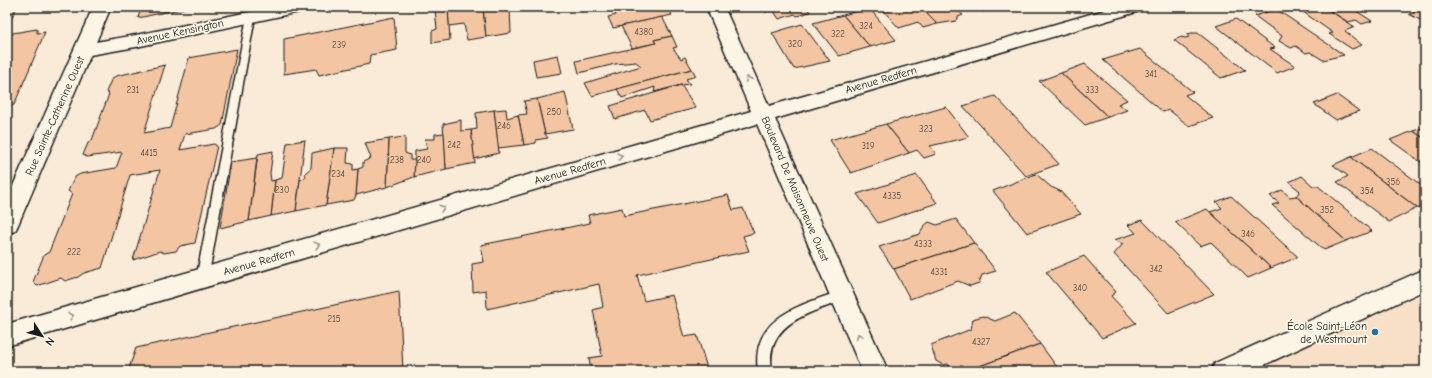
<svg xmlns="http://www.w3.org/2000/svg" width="1432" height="378" font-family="'Comic Neue',sans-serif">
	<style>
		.built { fill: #f8e0c8 }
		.building { fill: #f3c5a2; stroke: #1c1c1c }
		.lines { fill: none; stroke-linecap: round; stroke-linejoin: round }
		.lane-casing { stroke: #1c1c1c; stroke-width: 3 }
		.street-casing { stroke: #1c1c1c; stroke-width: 3 }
		.secondary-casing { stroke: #1c1c1c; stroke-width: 3 }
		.lane { fill: #fcf5e5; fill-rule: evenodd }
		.street { fill: #fcf5e5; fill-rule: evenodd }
		.secondary { fill: #fcf5e5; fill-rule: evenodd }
		.oneway { stroke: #97938b }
		.poi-dot { fill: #1f6fb2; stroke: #fcf5e5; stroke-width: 1.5 }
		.labels { text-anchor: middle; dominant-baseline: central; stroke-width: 3.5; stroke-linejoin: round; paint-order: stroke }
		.number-label { font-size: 9px; fill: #52463e }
		.street-label { font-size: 11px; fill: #1c1c1c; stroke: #fcf5e5 }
		.poi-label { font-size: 11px; fill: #1c1c1c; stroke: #fcf5e5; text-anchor: end }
	</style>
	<rect width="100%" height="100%" fill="#faebd8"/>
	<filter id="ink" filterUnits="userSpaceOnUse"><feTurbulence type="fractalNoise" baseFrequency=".025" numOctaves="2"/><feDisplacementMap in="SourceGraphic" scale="8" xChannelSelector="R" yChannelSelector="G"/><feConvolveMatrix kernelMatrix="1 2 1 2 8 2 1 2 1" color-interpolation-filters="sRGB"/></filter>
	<g filter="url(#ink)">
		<polygon class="built" points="1425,294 1425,371 1224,371"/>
		<g class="building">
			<polygon points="7,7 17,7 11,19 7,20"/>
			<polygon points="141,7 189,7 138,18"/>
			<polygon points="448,7 483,7 486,37 467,40 464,24 449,26"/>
			<polygon points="483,7 510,7 511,33 486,37"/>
			<polygon points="541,7 560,7 543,12"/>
			<polygon points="629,7 668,7 672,15 613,28 608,17 616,15 614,10"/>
			<polygon points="763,7 806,7 810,12 797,16 795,14 779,19 773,10 765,12"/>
			<polygon points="880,7 920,7 937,24 923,28 918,22 899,28"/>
			<polygon points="920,7 954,7 963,15 958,17 958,19 956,21 937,24"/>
			<polygon points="977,7 1002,7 983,12"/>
			<polygon points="1296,7 1324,7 1355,27 1345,31 1362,45 1352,49 1329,34 1333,33"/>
			<polygon points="1324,7 1350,7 1372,21 1362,24 1356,20 1348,22"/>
			<polygon points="1406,7 1425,7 1425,20 1422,21 1409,14 1415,13"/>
			<polygon points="448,8 450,40 432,43 432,31 437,29 435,10"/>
			<polygon points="869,8 896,40 870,47 843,15"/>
			<polygon points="1276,9 1344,55 1323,60 1310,52 1306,53 1296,46 1291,48 1279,41 1282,36 1255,16"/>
			<polygon points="843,15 870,47 839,56 813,23"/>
			<polygon points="394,17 397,50 370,55 369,64 319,75 316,69 284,74 284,39"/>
			<polygon points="662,17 672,36 654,40 656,43 632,48 621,26"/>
			<polygon points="1236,19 1275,48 1270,49 1295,66 1277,73 1216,26"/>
			<polygon points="802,24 830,61 794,69 772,33"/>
			<polygon points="37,29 37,33 45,32 14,105 7,106 7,34"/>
			<polygon points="1192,33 1198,33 1245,70 1221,78 1174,40 1181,37 1185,38 1189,37 1187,34"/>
			<polygon points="672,36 677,47 673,48 681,59 685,57 692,69 592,96 585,83 641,66 636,62 615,64 579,73 576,61 656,43 654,40"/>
			<polygon points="237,49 222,125 216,129 185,134 180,150 214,144 217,146 195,243 180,246 176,251 164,253 160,251 133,260 160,170 130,175 102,268 84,273 78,277 65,281 61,278 37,286 33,282 44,255 49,252 72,194 68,191 75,177 80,174 116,168 122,152 87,157 83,155 88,143 92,140 109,94 106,92 112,78 116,76 165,65 144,133 170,128 189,58"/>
			<polygon points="1140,49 1193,92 1185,95 1213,118 1189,126 1169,110 1163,112 1103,60"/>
			<polygon points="558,55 562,73 536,77 533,60"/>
			<polygon points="1085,64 1127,100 1118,104 1127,110 1108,117 1061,73"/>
			<polygon points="692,69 696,76 686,79 690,84 681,85 654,92 655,87 622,98 617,89"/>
			<polygon points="1061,73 1108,117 1085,125 1039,81"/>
			<polygon points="681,85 696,108 650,120 645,110 615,119 610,106"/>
			<polygon points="565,92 573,129 545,134 537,99"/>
			<polygon points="1337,95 1359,111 1336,120 1314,104"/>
			<polygon points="995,96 1059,164 1026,176 963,106"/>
			<polygon points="537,99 545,134 548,138 536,140 536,143 524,145 518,115 527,114 524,101"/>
			<polygon points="946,107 969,137 930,146 936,154 924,158 917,150 909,153 886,124"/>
			<polygon points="506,109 507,118 518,115 524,145 498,148 494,110"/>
			<polygon points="494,110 499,153 474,159 471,130 477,129 476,113"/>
			<polygon points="461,120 461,131 471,130 475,163 446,169 443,124"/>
			<polygon points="886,124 909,153 851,173 830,140"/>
			<polygon points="1425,127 1425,139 1413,131"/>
			<polygon points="1413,131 1425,139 1425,165 1390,140"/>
			<polygon points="444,133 446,169 414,177 415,151 427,149 425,139 435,139 435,134"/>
			<polygon points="405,137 405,153 410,155 410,160 415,160 414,177 387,187 389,139"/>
			<polygon points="389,139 387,187 356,195 358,169 363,167 363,162 371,158 365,143"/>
			<polygon points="305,140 296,211 271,216 275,180 282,178 287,143"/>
			<polygon points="334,148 348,148 347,163 353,164 353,170 358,169 356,195 354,200 326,205"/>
			<polygon points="334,148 326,205 296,211 300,180 306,177 305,173 311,168 312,153"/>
			<polygon points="1372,148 1425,188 1425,208 1423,209 1417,208 1351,157"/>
			<polygon points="273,151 270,173 271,181 275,180 271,216 249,221 258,154"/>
			<polygon points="1351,157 1417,208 1389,222 1337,182 1348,176 1333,165"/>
			<polygon points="257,158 249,221 220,228 231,162"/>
			<polygon points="1036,174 1051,187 1060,191 1081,214 1027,233 993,191"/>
			<polygon points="917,175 937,203 878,223 857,194"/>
			<polygon points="1302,176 1313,186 1318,186 1372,231 1346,241 1296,196 1300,191 1289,182"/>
			<polygon points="1282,190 1290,197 1296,196 1346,241 1324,250 1272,205 1279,203 1270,196"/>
			<polygon points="728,195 733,210 743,208 754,233 743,236 749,251 637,275 644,301 672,295 684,337 697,335 707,368 693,371 591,371 589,358 602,356 593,310 603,307 599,284 487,309 486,290 473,292 472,264 484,262 481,245 590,223 588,215 622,208 624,216"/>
			<polygon points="1231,196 1298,257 1271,268 1210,212 1222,208 1216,202"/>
			<polygon points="1207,209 1210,212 1271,268 1248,278 1211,242 1200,246 1175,222"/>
			<polygon points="956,219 974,243 894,269 879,247 920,234 924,226 929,222 937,225"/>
			<polygon points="1142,220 1214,294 1168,313 1114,254 1123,244 1114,240 1136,233 1128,225"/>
			<polygon points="974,243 996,271 982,275 979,283 970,286 958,281 910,299 894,269"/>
			<polygon points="1084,256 1116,292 1111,296 1136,323 1102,338 1046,272"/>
			<polygon points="399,291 403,371 128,371 136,348"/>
			<polygon points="1015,313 1040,344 966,371 951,371 948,364 943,365 936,361 931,345 971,329 973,319 983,316 995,321"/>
			<polygon points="1040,344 1060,371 966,371"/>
		</g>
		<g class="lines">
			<defs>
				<g id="lane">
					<polygon points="251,14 255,17 208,279 206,283 202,284 198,283 196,279 247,17"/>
					<path d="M841,291L845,292L847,296L845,300C809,313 764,323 772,371H758C750,317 801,305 841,291Z"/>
				</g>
				<g id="street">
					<polygon points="273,7 308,7 305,11 299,12 136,47 84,56 77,54 75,50 77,46 84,44 136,35"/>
					<polygon points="706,7 724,7 769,106 1115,7 1143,7 1140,11 775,119 888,371 862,371 757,124 7,346 7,324 751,111"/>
					<polygon points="1425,269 1425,290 1251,371 1211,371 1215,363"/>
				</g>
				<polygon id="secondary" points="93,7 111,7 18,225 15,231 7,234 7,199"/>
			</defs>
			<use href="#lane" class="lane-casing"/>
			<use href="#street" class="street-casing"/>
			<use href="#secondary" class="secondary-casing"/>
			<use href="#lane" class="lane"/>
			<use href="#street" class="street"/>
			<use href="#secondary" class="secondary"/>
		</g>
		<defs><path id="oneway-chevron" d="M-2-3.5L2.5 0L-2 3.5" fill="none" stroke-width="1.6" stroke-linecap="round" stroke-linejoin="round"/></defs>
		<g class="oneway">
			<use href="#oneway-chevron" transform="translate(748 79) rotate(-115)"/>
			<use href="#oneway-chevron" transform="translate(620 156) rotate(-16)"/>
			<use href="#oneway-chevron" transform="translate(442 208) rotate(-16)"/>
			<use href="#oneway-chevron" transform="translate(317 245) rotate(-16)"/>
			<use href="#oneway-chevron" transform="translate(71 316) rotate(-16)"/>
			<use href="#oneway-chevron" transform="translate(859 336) rotate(-114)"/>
		</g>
	</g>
	<circle class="poi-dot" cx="1375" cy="332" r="4"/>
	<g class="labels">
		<g class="number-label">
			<text x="866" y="26">324</text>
			<text x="644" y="32">4380</text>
			<text x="838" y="34">322</text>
			<text x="795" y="44">320</text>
			<text x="339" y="45">239</text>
			<text x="1151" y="74">341</text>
			<text x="133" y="90">231</text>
			<text x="1092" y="90">333</text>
			<text x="554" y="112">250</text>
			<text x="504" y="126">246</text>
			<text x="926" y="129">323</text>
			<text x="454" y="145">242</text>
			<text x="868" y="146">319</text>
			<text x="149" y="153">4415</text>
			<text x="397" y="160">238</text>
			<text x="424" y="160">240</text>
			<text x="338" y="174">234</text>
			<text x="1393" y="182">356</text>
			<text x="282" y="190">230</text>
			<text x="1367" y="191">354</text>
			<text x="892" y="196">4335</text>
			<text x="1327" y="210">352</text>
			<text x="1248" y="234">346</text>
			<text x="923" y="244">4333</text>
			<text x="74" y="252">222</text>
			<text x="1156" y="269">342</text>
			<text x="939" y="272">4331</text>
			<text x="1080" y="288">340</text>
			<text x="334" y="319">215</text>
			<text x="981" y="342">4327</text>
		</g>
		<g class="street-label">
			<text transform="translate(180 32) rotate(-12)">Avenue Kensington</text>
			<text transform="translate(881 80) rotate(-16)">Avenue Redfern</text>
			<text transform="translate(55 116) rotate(-66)">Rue Sainte-Catherine Ouest</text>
			<text transform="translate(570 171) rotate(-16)">Avenue Redfern</text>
			<text transform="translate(795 189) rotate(67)">Boulevard De Maisonneuve Ouest</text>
			<text transform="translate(259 262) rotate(-16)">Avenue Redfern</text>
		</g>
		<g class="poi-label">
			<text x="1367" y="326">École Saint-Léon<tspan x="1367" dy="13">de Westmount</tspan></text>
		</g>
	</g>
	<rect width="1432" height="378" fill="none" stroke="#fcf5e5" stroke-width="24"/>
	<rect x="12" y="12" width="1408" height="354" fill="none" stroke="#1c1c1c" stroke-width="1.5" filter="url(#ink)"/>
	<g transform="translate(42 336) rotate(126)" stroke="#fcf5e5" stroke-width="3" paint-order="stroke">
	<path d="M0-3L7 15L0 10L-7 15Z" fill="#1c1c1c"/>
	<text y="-6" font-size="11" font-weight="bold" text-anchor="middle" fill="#1c1c1c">N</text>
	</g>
</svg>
